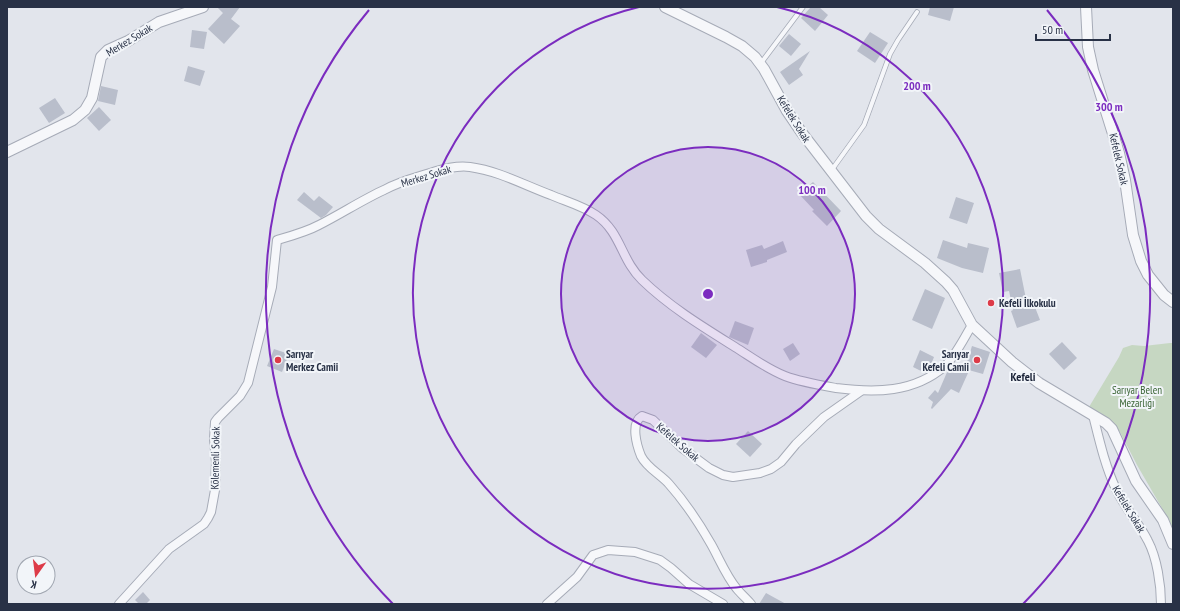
<svg xmlns="http://www.w3.org/2000/svg" width="1180" height="611" font-family="'PT Sans Narrow',sans-serif">
	<style>
		.green { fill: #c6d7c2 }
		.building { fill: #b9becb }
		.lines { fill: none; stroke-linecap: round; stroke-linejoin: round }
		.service-casing { stroke: #a6abb7; stroke-width: 5.5 }
		.minor-casing { stroke: #a6abb7; stroke-width: 10 }
		.tertiary-casing { stroke: #a6abb7; stroke-width: 12 }
		.service { stroke: #f6f7fa; stroke-width: 4 }
		.minor { stroke: #f6f7fa; stroke-width: 8 }
		.tertiary { stroke: #f6f7fa; stroke-width: 10 }
		.ring { fill: none; stroke: #7b2cbf; stroke-width: 2 }
		.poi-dot { fill: #dd3b48; stroke: #f2f5f9; stroke-width: 1.5 }
		.labels { text-anchor: middle; dominant-baseline: central; stroke-width: 4; stroke-linejoin: round; paint-order: stroke }
		.street-label { font-size: 11px; fill: #283146; stroke: #f2f5f9 }
		.poi-label { font-size: 11px; font-weight: bold; fill: #283146; stroke: #f2f5f9; text-anchor: start }
		.park-label { font-size: 11px; fill: #396434; stroke: #f2f5f9 }
		.neighbourhood-label { font-size: 12px; font-weight: bold; fill: #1a2237; stroke: #f2f5f9 }
		.centre { fill: #7b2cbf; stroke: #f2f5f9; stroke-width: 2 }
		.ring-label { font-size: 12px; text-anchor: middle; font-weight: bold; fill: #7b2cbf; stroke: #f2f5f9; stroke-width: 4; stroke-linejoin: round; paint-order: stroke }
	</style>
	<rect width="100%" height="100%" fill="#e2e5ec"/>
	<polygon class="green" points="1170,343 1173,343 1173,530 1170,522 1137,465 1120,432 1114,424 1089,407 1119,357 1123,348 1132,345 1144,346"/>
	<g class="building">
		<polygon points="217,7 240,7 231,19 240,26 224,44 208,29 223,13"/>
		<polygon points="811,7 819,7 828,15 815,31 801,18"/>
		<polygon points="930,7 954,7 950,21 928,15"/>
		<polygon points="192,30 207,32 204,49 190,47"/>
		<polygon points="870,32 888,43 875,63 857,51"/>
		<polygon points="789,34 801,44 791,56 779,46"/>
		<polygon points="810,51 799,69 803,75 789,85 780,72"/>
		<polygon points="188,66 205,71 200,86 184,81"/>
		<polygon points="101,86 118,90 115,105 98,101"/>
		<polygon points="55,98 65,113 49,123 39,108"/>
		<polygon points="99,107 111,120 99,131 87,118"/>
		<polygon points="813,182 841,211 827,226 812,211 814,210 799,194"/>
		<polygon points="304,192 314,201 319,196 333,207 326,215 321,218 297,200"/>
		<polygon points="956,197 974,203 967,224 949,218"/>
		<polygon points="943,240 967,248 968,243 989,248 983,273 962,268 937,258"/>
		<polygon points="783,241 787,252 767,260 767,262 751,267 746,250 762,245 764,249"/>
		<polygon points="1020,269 1027,304 1033,302 1040,320 1017,328 1011,311 1013,310 1009,291 1003,292 999,273"/>
		<polygon points="925,289 945,298 932,329 912,320"/>
		<polygon points="735,321 754,328 748,345 729,337"/>
		<polygon points="701,333 717,345 706,358 691,347"/>
		<polygon points="1062,342 1077,358 1064,370 1049,354"/>
		<polygon points="793,343 800,354 790,361 783,349"/>
		<polygon points="972,346 990,352 983,374 965,369"/>
		<polygon points="274,349 289,354 282,372 267,366"/>
		<polygon points="920,350 934,357 928,372 925,373 913,367"/>
		<polygon points="953,366 968,373 959,393 951,389 932,409 931,408 933,402 928,398 935,390 938,393 948,370"/>
		<polygon points="748,431 762,444 750,457 736,444"/>
		<polygon points="143,592 150,600 146,604 139,604 135,600"/>
		<polygon points="766,593 786,604 759,604"/>
	</g>
	<g class="lines">
		<defs>
			<g id="service">
				<polyline points="761,63 803,7"/>
				<polyline points="831,171 864,125 890,54 898,40 917,12"/>
			</g>
			<g id="minor">
				<path d="M1093,415C1099,439 1105,466 1116,489C1124,507 1139,523 1148,541C1157,558 1161,585 1161,604"/>
				<path d="M119,604L169,549L204,524L208,518L211,512L215,490L216,462L214,439L215,422L218,418L240,396L248,383L272,287L277,240C291,236 306,232 319,225C341,214 362,200 384,190C398,182 414,178 430,173C443,169 457,165 470,167C499,171 524,185 551,195C565,201 583,206 596,215C621,232 621,260 642,280C670,307 703,327 735,347C751,357 767,369 785,376C801,382 819,385 836,388C875,393 914,393 945,366C956,355 964,338 972,325"/>
				<polyline points="547,604 577,577 593,555 608,550 635,552 660,560 671,568 689,584 723,604"/>
				<path d="M751,604C747,599 741,594 737,589C726,576 719,558 711,544C699,523 685,502 669,484C660,474 647,468 641,456C637,446 630,423 642,416L653,420L682,448L709,468L723,475L733,477L760,473L771,469L781,462L796,444L824,417L861,391"/>
			</g>
			<g id="tertiary">
				<polyline points="665,7 726,37 742,46 755,57 764,69 787,111 802,133 866,216 879,229 925,263 946,282 953,290 972,325 1012,362 1039,383 1106,423 1112,429 1136,481 1163,520 1173,544"/>
				<polyline points="1086,7 1088,47 1093,70 1119,153 1125,180 1133,235 1141,261 1148,275 1164,295 1173,302"/>
				<polyline points="7,152 73,120 85,110 92,98 101,57 108,50 128,41 159,22 203,7"/>
			</g>
		</defs>
		<use href="#service" class="service-casing"/>
		<use href="#minor" class="minor-casing"/>
		<use href="#tertiary" class="tertiary-casing"/>
		<use href="#service" class="service"/>
		<use href="#minor" class="minor"/>
		<use href="#tertiary" class="tertiary"/>
	</g>
	<circle cx="708" cy="294" r="147" fill="#7b2cbf" fill-opacity=".12"/>
	<g class="ring">
		<circle cx="708" cy="294" r="147"/>
		<path d="M777 7A295 295 0 1 1 639 7"/>
		<path d="M393 604A442 442 0 0 1 369 10M1047 10A442 442 0 0 1 1023 604"/>
	</g>
	<g class="poi-dot">
		<circle cx="991" cy="303" r="4"/>
		<circle cx="278" cy="360" r="4"/>
		<circle cx="977" cy="360" r="4"/>
	</g>
	<g class="labels">
		<g class="street-label">
			<text transform="translate(129 40) rotate(-31)">Merkez Sokak</text>
			<text transform="translate(794 119) rotate(58)">Kefelek Sokak</text>
			<text transform="translate(1119 159) rotate(77)">Kefelek Sokak</text>
			<text transform="translate(426 176) rotate(-17)">Merkez Sokak</text>
			<text transform="translate(678 442) rotate(41)">Kefelek Sokak</text>
			<text transform="translate(215 458) rotate(-89)">Kölemenli Sokak</text>
			<text transform="translate(1129 509) rotate(59)">Kefelek Sokak</text>
		</g>
		<g class="poi-label">
			<text x="999" y="303">Kefeli İlkokulu</text>
			<text x="286" y="354">Sarıyar<tspan x="286" dy="13">Merkez Camii</tspan></text>
			<text x="969" y="354" text-anchor="end">Sarıyar<tspan x="969" dy="13">Kefeli Camii</tspan></text>
		</g>
		<g class="park-label">
			<text x="1137" y="390">Sarıyar Belen<tspan x="1137" dy="13">Mezarlığı</tspan></text>
		</g>
		<g class="neighbourhood-label">
			<text x="1023" y="376">Kefeli</text>
		</g>
	</g>
	<circle cx="708" cy="294" r="6" class="centre"/>
	<g class="ring-label">
		<text x="917" y="90">200 m</text>
		<text x="1109" y="111">300 m</text>
		<text x="812" y="194">100 m</text>
	</g>
	<rect width="1180" height="611" fill="none" stroke="#283146" stroke-width="16"/>
	<g transform="translate(36 575) rotate(194)"><circle r="19" fill="#f2f5f9" stroke="#a1a7b1"/>
	<path d="M0-3L7 15L0 10L-7 15Z" fill="#dd3b48"/>
	<text y="-6" font-size="11" font-weight="bold" text-anchor="middle" fill="#283146">K</text>
	</g>
	<path d="M1036 34v6h74v-6" fill="none" stroke="#283146" stroke-width="2"/>
	<text x="1042" y="34" font-size="12" fill="#283146" stroke="#f2f5f9" stroke-width="3" paint-order="stroke">50 m</text>
</svg>
